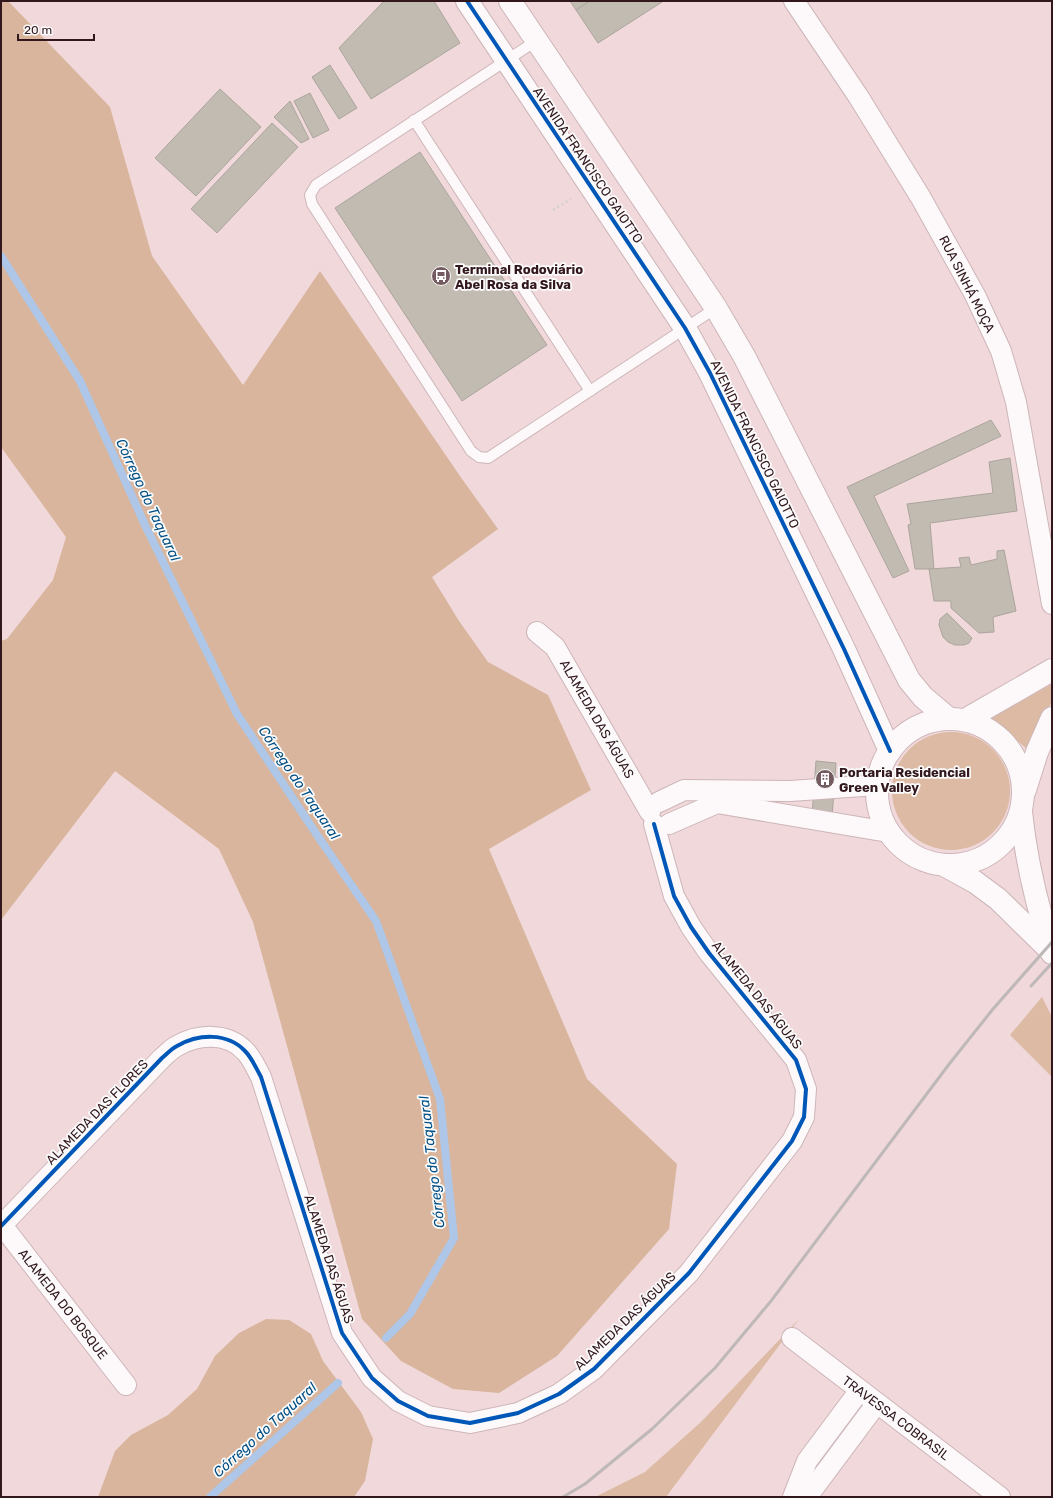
<svg xmlns="http://www.w3.org/2000/svg" width="1053" height="1498" font-family="Rubik,sans-serif">
	<style>
		.green { fill: #dcbaa3 }
		.forest { fill: #d8b59c }
		.lines { fill: none; stroke-linecap: round; stroke-linejoin: round }
		.stream { stroke: #aec7e8; stroke-width: 8 }
		.building { fill: #c1bbb2; stroke: #aba59c }
		.lane-casing { stroke: #cdb5b8; stroke-width: 12 }
		.street-casing { stroke: #cdb5b8; stroke-width: 22 }
		.secondary-casing { stroke: #cdb5b8; stroke-width: 24 }
		.path { stroke: #d5cece; stroke-width: 2.5; stroke-dasharray: 2 3; stroke-linecap: butt }
		.lane { stroke: #fdf9fa; stroke-width: 10 }
		.street { stroke: #fdf9fa; stroke-width: 20 }
		.secondary { stroke: #fdf9fa; stroke-width: 22 }
		.rail { stroke: #beb8b8; stroke-width: 3 }
		.cycleway-casing { stroke: #fbfbfb; stroke-width: 6 }
		.cycleway { stroke: #0057b8; stroke-width: 4 }
		.labels { text-anchor: middle; dominant-baseline: central; stroke-width: 3.5; stroke-linejoin: round; paint-order: stroke }
		.street-label { font-size: 13px; fill: #32171d; stroke: #fbfbfb }
		.poi-label { font-size: 13px; font-weight: bold; fill: #32171d; stroke: #fbfbfb; text-anchor: start }
		.water-label { font-size: 14px; font-style: italic; fill: #004f85; stroke: #fbfbfb }
	</style>
	<rect width="100%" height="100%" fill="#f0d8db"/>
	<g class="green">
		<polygon points="1052,684 1052,702 1038,724 1028,750 1004,729 989,719"/>
		<circle cx="951" cy="791" r="59"/>
		<polygon points="1042,997 1052,1017 1052,1077 1010,1035"/>
		<polygon points="799,1319 666,1497 595,1497 645,1472 701,1422"/>
	</g>
	<g class="forest">
		<polygon points="1,1 8,1 110,107 152,256 243,385 320,271 462,479 498,529 432,577 459,621 488,662 548,695 591,790 489,849 587,1079 677,1164 669,1229 557,1356 499,1393 453,1389 401,1361 362,1319 253,922 219,849 115,771 1,920 1,641 7,639 53,580 66,537 1,447"/>
		<polygon points="266,1319 289,1320 311,1334 323,1361 361,1412 373,1439 365,1481 354,1497 98,1497 115,1451 131,1435 168,1415 197,1389 215,1356 239,1333"/>
	</g>
	<g class="lines">
		<g class="stream">
			<polyline points="1,256 80,381 145,525 237,714 317,835 376,921 440,1099 454,1238 410,1314 386,1338"/>
			<polyline points="210,1497 338,1383"/>
		</g>
	</g>
	<g class="building">
		<polygon points="384,1 434,1 460,43 371,99 339,48"/>
		<polygon points="570,1 590,1 576,10"/>
		<polygon points="590,1 661,1 662,2 598,43 576,10"/>
		<polygon points="330,65 357,108 339,119 312,77"/>
		<polygon points="220,89 261,127 196,196 155,158"/>
		<polygon points="310,93 329,130 313,138 294,101"/>
		<polygon points="290,101 309,139 301,143 274,117"/>
		<polygon points="272,123 298,147 217,233 191,209"/>
		<polygon points="420,152 547,345 462,401 335,208"/>
		<polygon points="991,420 1001,436 874,496 909,571 893,578 847,487"/>
		<polygon points="1010,458 1017,511 930,523 934,569 915,569 908,525 911,524 907,504 993,493 989,462"/>
		<polygon points="1004,550 1016,611 993,617 994,632 979,633 951,608 951,601 934,601 929,569 961,567 959,558 969,557 971,565 997,559 997,551"/>
		<polygon points="947,613 972,638 969,643 964,645 955,645 948,642 943,637 939,625 940,619"/>
		<polygon points="816,761 836,763 832,818 812,816"/>
	</g>
	<g class="lines">
		<defs>
			<g id="lane">
				<polyline points="536,41 316,185 310,195 312,204 471,451 479,457 488,458 716,308"/>
				<polyline points="414,120 590,391"/>
			</g>
			<g id="street">
				<polyline points="794,1 858,96 921,198 975,295 1001,351 1016,402 1052,604"/>
				<polyline points="537,632 555,647 650,812"/>
				<polyline points="659,802 684,790 790,791 878,785"/>
				<polyline points="669,824 717,803 888,832"/>
				<polyline points="1,1224 126,1385"/>
				<path d="M1,1226L162,1058C167,1054 171,1049 177,1046C198,1034 227,1032 245,1051C252,1058 256,1068 261,1077L342,1333L372,1378L398,1401L428,1416L470,1423L518,1413L559,1394L594,1369L689,1273L792,1141L804,1117L806,1089L796,1060L709,953L691,927L674,896L654,824"/>
				<polyline points="792,1338 1000,1497"/>
				<polyline points="793,1497 807,1461 860,1390"/>
				<polyline points="807,1497 877,1403"/>
			</g>
			<g id="secondary">
				<polyline points="467,1 685,328 710,373 844,649 890,751"/>
				<polyline points="510,1 716,308 744,356 909,680 923,697 949,719"/>
				<circle cx="950" cy="792" r="73"/>
				<polyline points="965,720 1052,670"/>
				<polyline points="1025,790 1037,752 1052,718"/>
				<path d="M1021,812C1026,861 1037,906 1052,953"/>
				<polyline points="944,865 975,882 998,899 1050,950"/>
			</g>
		</defs>
		<use href="#lane" class="lane-casing"/>
		<use href="#street" class="street-casing"/>
		<use href="#secondary" class="secondary-casing"/>
		<polyline class="path" points="553,210 571,199"/>
		<use href="#lane" class="lane"/>
		<use href="#street" class="street"/>
		<use href="#secondary" class="secondary"/>
		<g class="rail">
			<polyline points="1031,986 1052,963"/>
			<polyline points="563,1497 585,1484 652,1429 715,1368 771,1301 950,1063 993,1009 1052,942"/>
		</g>
		<defs>
			<g id="cycleway">
				<polyline points="467,1 685,328 710,373 844,649 890,751"/>
				<path d="M1,1226L162,1058C167,1054 171,1049 177,1046C198,1034 227,1032 245,1051C252,1058 256,1068 261,1077L342,1333L372,1378L398,1401L428,1416L470,1423L518,1413L559,1394L594,1369L689,1273L792,1141L804,1117L806,1089L796,1060L709,953L691,927L674,896L654,824"/>
			</g>
		</defs>
		<use href="#cycleway" class="cycleway-casing"/>
		<use href="#cycleway" class="cycleway"/>
	</g>
	<defs>
		<symbol id="bus-disc" viewBox="-11 -11 22 22"><circle r="9.5" fill="#745b60" stroke="#fbfbfb"/><path d="M-5-6H5V4H4V6H2V4H-2V6H-4V4H-5ZM-3.5-4V0h7V-4ZM-3.5 1.2v1.5H-2V1.2ZM2 1.2v1.5H3.5V1.2Z" fill="#fff"/></symbol>
		<symbol id="building-disc" viewBox="-11 -11 22 22"><circle r="9.5" fill="#745b60" stroke="#fbfbfb"/><path d="M-4-6H4V6H1V3H-1V6H-4ZM-2.5-4.3h1.7v1.8h-1.7ZM.8-4.3h1.7v1.8H.8ZM-2.5-1h1.7V.8h-1.7ZM.8-1h1.7V.8H.8Z" fill="#fff"/></symbol>
	</defs>
	<g fill-rule="evenodd">
		<use href="#bus-disc" x="430" y="265" width="22" height="22"/>
		<use href="#building-disc" x="814" y="768" width="22" height="22"/>
	</g>
	<g class="labels">
		<g class="street-label">
			<text transform="translate(588 165) rotate(56)">AVENIDA FRANCISCO GAIOTTO</text>
			<text transform="translate(967 284) rotate(63)">RUA SINHÁ MOÇA</text>
			<text transform="translate(755 444) rotate(64)">AVENIDA FRANCISCO GAIOTTO</text>
			<text transform="translate(597 719) rotate(60)">ALAMEDA DAS ÁGUAS</text>
			<text transform="translate(757 995) rotate(51)">ALAMEDA DAS ÁGUAS</text>
			<text transform="translate(97 1112) rotate(-46)">ALAMEDA DAS FLORES</text>
			<text transform="translate(329 1259) rotate(72)">ALAMEDA DAS ÁGUAS</text>
			<text transform="translate(63 1304) rotate(52)">ALAMEDA DO BOSQUE</text>
			<text transform="translate(625 1321) rotate(-44)">ALAMEDA DAS ÁGUAS</text>
			<text transform="translate(896 1418) rotate(37)">TRAVESSA COBRASIL</text>
		</g>
		<g class="poi-label">
			<text x="455" y="269">Terminal Rodoviário<tspan x="455" dy="15">Abel Rosa da Silva</tspan></text>
			<text x="839" y="772">Portaria Residencial<tspan x="839" dy="15">Green Valley</tspan></text>
		</g>
		<g class="water-label">
			<text transform="translate(148 500) rotate(65)">Córrego do Taquaral</text>
			<text transform="translate(299 783) rotate(56)">Córrego do Taquaral</text>
			<text transform="translate(432 1162) rotate(-97)">Córrego do Taquaral</text>
			<text transform="translate(265 1430) rotate(-42)">Córrego do Taquaral</text>
		</g>
	</g>
	<rect width="1053" height="1498" fill="none" stroke="#32171d" stroke-width="4"/>
	<path d="M18 34v6h76v-6" fill="none" stroke="#32171d" stroke-width="2"/>
	<text x="24" y="34" font-size="12" fill="#32171d" stroke="#fbfbfb" stroke-width="3" paint-order="stroke">20 m</text>
</svg>
